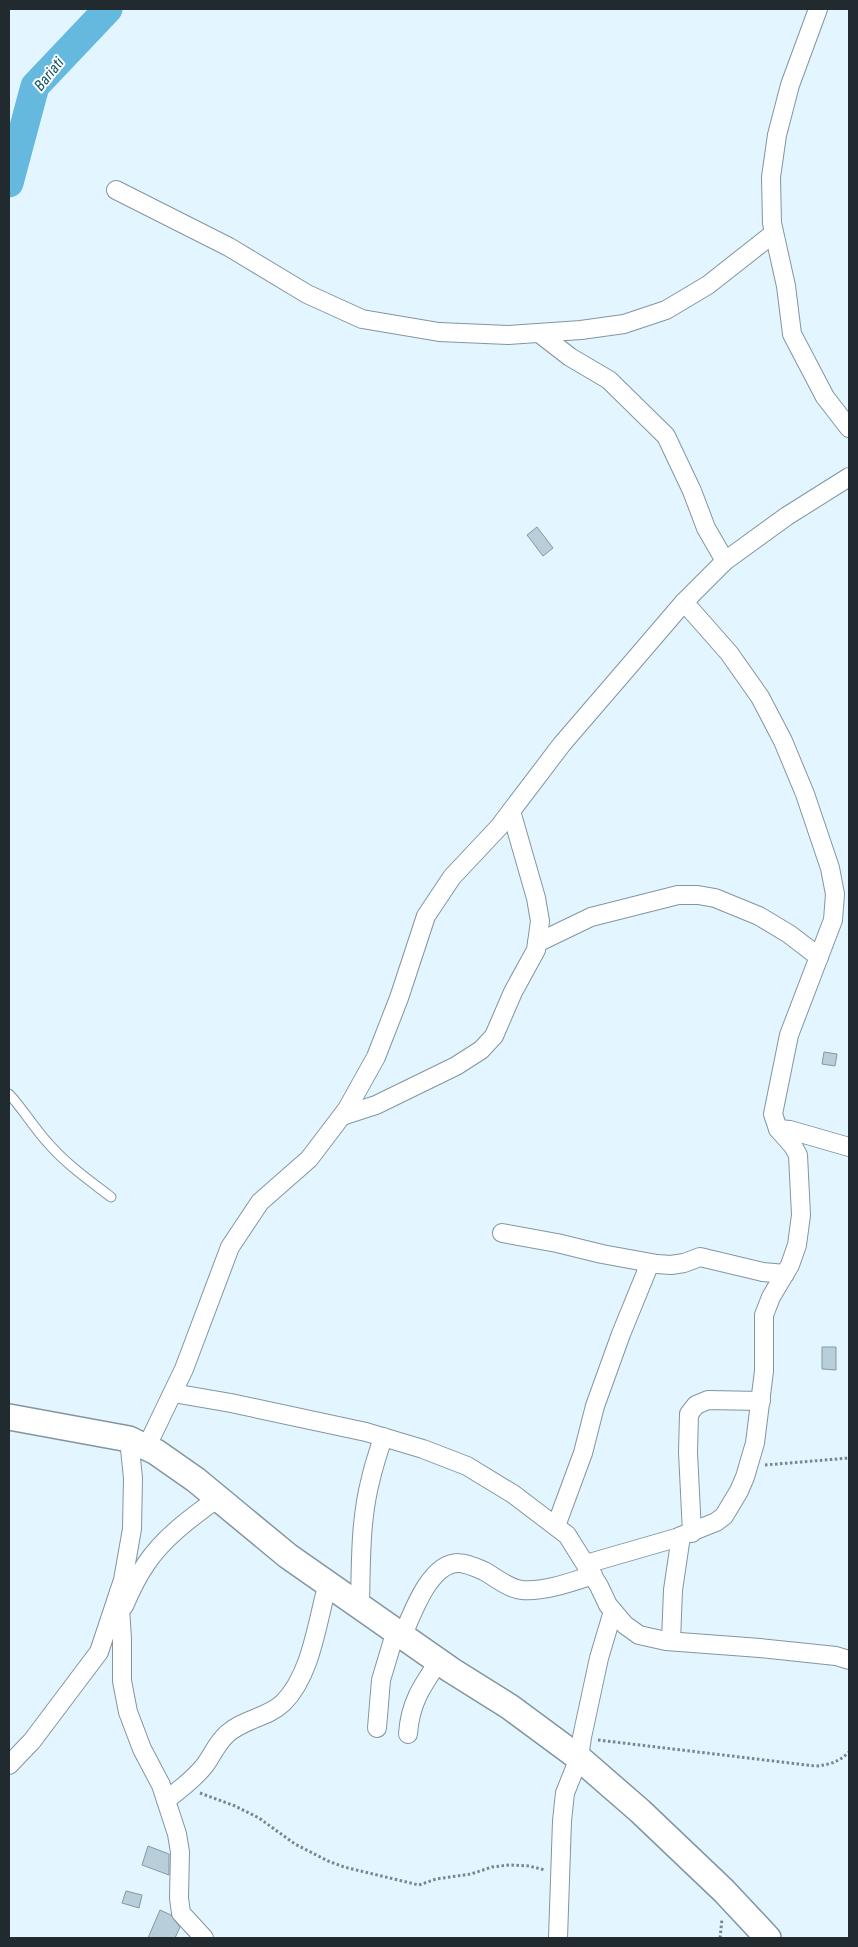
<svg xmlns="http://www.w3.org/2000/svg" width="858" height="1947" font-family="'Roboto Condensed',sans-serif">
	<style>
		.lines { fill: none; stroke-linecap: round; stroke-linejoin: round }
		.river { stroke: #66b9de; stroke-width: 29 }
		.building { fill: #b8cfdb; stroke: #8399a4 }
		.lane-casing { stroke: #8196a1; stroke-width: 11 }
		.street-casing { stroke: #8196a1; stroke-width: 20 }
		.secondary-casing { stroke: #8196a1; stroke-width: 28 }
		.path { stroke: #79868d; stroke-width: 3; stroke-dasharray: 2.5 2.5; stroke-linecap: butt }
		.lane { stroke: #fff; stroke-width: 9 }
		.street { stroke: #fff; stroke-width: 18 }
		.secondary { stroke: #fff; stroke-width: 25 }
		.labels { text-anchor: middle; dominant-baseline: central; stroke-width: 4; stroke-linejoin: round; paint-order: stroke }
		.water-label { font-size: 15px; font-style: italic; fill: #135670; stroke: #fff }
	</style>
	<rect width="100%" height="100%" fill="#e3f5ff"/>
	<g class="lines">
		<polyline class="river" points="9,183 35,86 108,9"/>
	</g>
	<g class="building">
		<polygon points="537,527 553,548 543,556 527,535"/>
		<polygon points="824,1052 837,1054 835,1066 822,1064"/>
		<polygon points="822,1347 836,1347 836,1370 822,1369"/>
		<polygon points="148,1846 169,1854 169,1875 142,1865"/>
		<polygon points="126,1891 142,1895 139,1908 122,1903"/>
		<polygon points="160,1910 171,1915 180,1927 175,1938 148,1938"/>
	</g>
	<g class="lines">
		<defs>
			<path id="lane" d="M9,1094C23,1109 34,1128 48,1143C66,1164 89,1180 111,1197"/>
			<g id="street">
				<polyline points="818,9 790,85 777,135 771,177 772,223 786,286 792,334 825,397 849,428"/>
				<polyline points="116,190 229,247 307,294 362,319 439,332 508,335 581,330 624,324 666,310 708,285 774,233"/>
				<polyline points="539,333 570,357 609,380 666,436 692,491 706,528 725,561"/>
				<polyline points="537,943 591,917 678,895 698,895 715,898 759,916 789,934 819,957"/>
				<polyline points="342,1116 376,1105 456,1066 481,1050 494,1036 513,992 536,950 540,921 536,898 511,811"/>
				<polyline points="778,1129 790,1130 849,1147"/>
				<polyline points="502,1233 557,1243 602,1254 657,1264 671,1265 684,1263 700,1257 763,1272 785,1274"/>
				<polyline points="173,1393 231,1403 366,1432 423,1449 467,1466 513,1494 567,1535 599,1586 608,1605 625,1625 639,1635 666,1641 760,1648 836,1656 849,1660"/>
				<polyline points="147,1446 184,1369 230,1247 260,1202 309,1159 347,1109 376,1057 399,998 426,916 452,877 499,827 562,744 630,665 684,602 725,561 787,516 849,477"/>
				<polyline points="556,1526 583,1453 595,1406 621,1334 650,1263"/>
				<polyline points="692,1533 688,1452 689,1414 696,1405 708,1400 761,1401"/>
				<polyline points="586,1564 676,1538 716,1522 724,1516 739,1491 745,1477 755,1443 764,1371 764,1315 771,1297 790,1265 797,1245 801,1215 798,1155 793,1146 778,1129 773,1114 789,1035 833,920 835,894 830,868 805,794 783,741 760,697 729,653 684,602"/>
				<polyline points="119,1592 122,1639 122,1681 128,1712 142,1749 161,1785 177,1834 180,1852 179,1898 181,1913 204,1938"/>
				<path d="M360,1605C361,1563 360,1519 371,1478C374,1464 379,1451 383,1437"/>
				<path d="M124,1606C130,1592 137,1577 146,1564C164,1537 192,1517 218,1498"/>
				<path d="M403,1635C412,1614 430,1562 459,1563C466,1563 477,1568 484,1571C495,1577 509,1589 522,1590C545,1592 571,1582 593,1575"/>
				<polyline points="671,1641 673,1590 681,1536"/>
				<polyline points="377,1728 381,1680 396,1630"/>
				<path d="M408,1734C410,1703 422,1686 439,1661"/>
				<polyline points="9,1765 32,1741 99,1652 123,1580 132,1529 133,1478 129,1439"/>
				<path d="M166,1800C181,1789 194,1779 205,1765C213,1754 217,1743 227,1734C243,1719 267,1718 283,1703C312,1674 317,1621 328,1583"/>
				<polyline points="558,1938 562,1821 565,1793 579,1758 582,1737 599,1658 613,1611"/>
			</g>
			<polyline id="secondary" points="9,1417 129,1439 156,1452 196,1480 288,1556 451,1670 510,1707 579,1758 640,1811 724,1891 768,1938"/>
		</defs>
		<use href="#lane" class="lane-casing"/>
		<use href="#street" class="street-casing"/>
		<use href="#secondary" class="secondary-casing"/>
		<g class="path">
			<polyline points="765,1465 849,1458"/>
			<path d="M598,1740L815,1766C829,1765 839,1762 849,1752"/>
			<polyline points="200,1793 235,1806 259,1818 295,1844 328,1861 344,1867 419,1885 436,1879 471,1874 492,1867 509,1865 529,1866 545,1870"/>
			<polyline points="720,1938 722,1919"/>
		</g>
		<use href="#lane" class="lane"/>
		<use href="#street" class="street"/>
		<use href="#secondary" class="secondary"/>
	</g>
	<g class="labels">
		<g class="water-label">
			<text transform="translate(49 74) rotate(-51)">Bariati</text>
		</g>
	</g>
	<rect width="858" height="1947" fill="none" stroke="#212a2e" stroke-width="20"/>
</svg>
